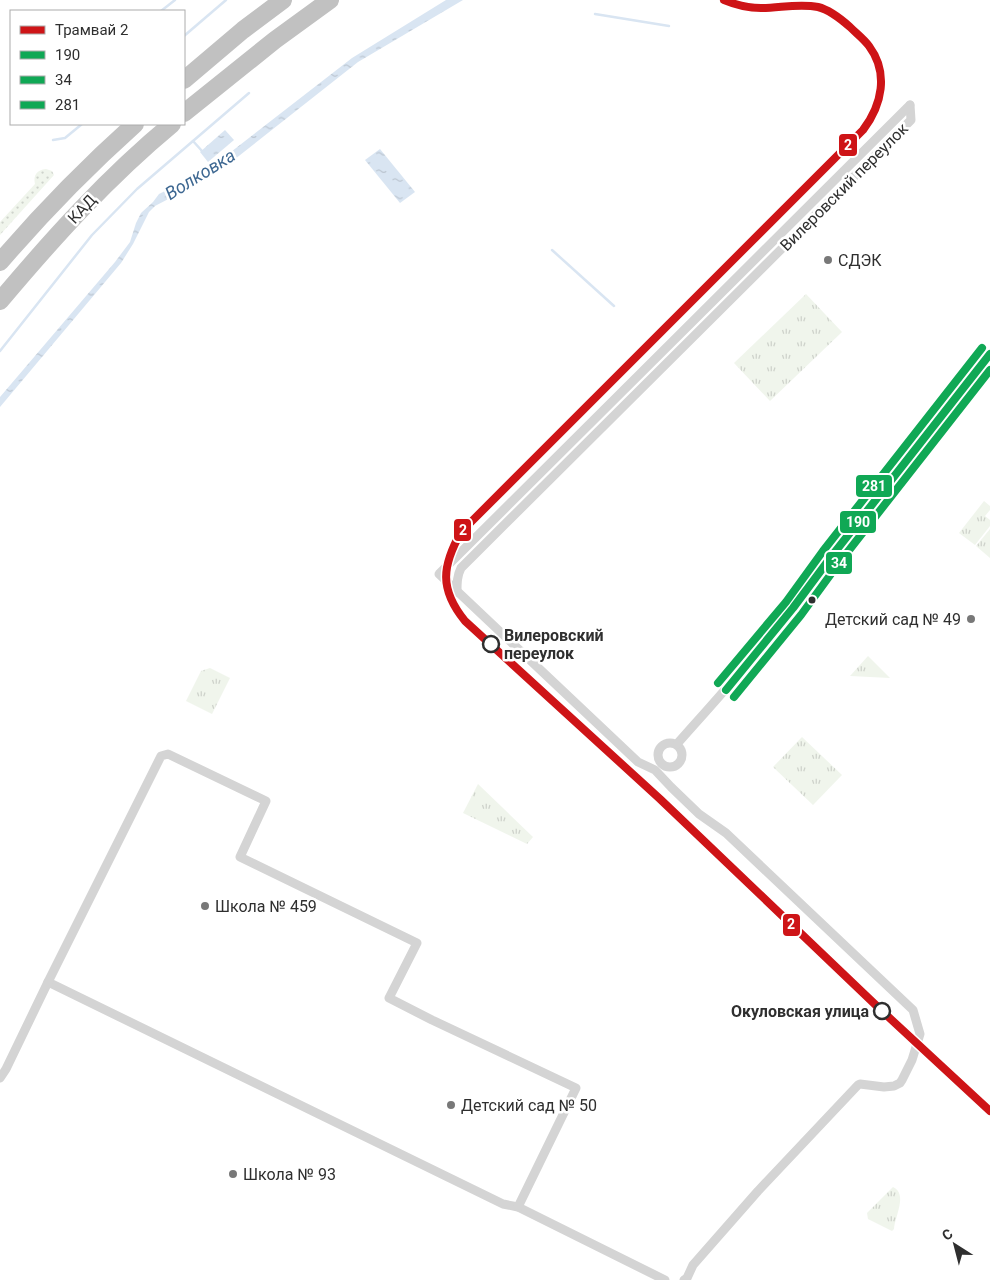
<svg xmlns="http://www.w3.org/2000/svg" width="990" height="1280" font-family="Roboto,sans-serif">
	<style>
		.grass { fill: url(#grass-dots) }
		.park { fill: url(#park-tufts) }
		.water { fill: url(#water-ripples) }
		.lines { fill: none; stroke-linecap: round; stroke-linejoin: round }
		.stream { stroke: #d9e5f2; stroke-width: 2.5 }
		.street { stroke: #d4d4d4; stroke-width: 9 }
		.highway { stroke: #c1c1c1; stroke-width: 18 }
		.bus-1-casing { stroke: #fff; stroke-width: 11 }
		.bus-2-casing { stroke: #fff; stroke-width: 11 }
		.bus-3-casing { stroke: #fff; stroke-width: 11 }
		.bus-1 { stroke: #10a855; stroke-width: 8 }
		.bus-2 { stroke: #10a855; stroke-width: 8 }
		.bus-3 { stroke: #10a855; stroke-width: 8 }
		.tram-1-casing { stroke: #fff; stroke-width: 11 }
		.tram-1 { stroke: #ce1417; stroke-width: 8 }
		.poi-dot { fill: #787878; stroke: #fff; stroke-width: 2 }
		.bus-dot { fill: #2f2f2f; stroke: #fff; stroke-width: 2 }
		.stop-dot { fill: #fff; stroke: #2f2f2f; stroke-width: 2.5 }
		.labels { text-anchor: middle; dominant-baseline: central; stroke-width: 5; stroke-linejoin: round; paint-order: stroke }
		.street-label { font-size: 16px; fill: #2f2f2f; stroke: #fff }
		.poi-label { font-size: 16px; fill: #2f2f2f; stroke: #fff; text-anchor: start }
		.stop-label { font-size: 16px; font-weight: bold; fill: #2f2f2f; stroke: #fff; text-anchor: start }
		.water-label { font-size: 18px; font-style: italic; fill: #3d6791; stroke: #fff }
		.line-badge { stroke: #fff; stroke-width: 2 }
		.badge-label { font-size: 14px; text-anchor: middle; font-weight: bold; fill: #fff }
	</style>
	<defs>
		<pattern id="grass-dots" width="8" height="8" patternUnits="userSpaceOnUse" patternTransform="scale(1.25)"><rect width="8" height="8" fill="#f0f5ec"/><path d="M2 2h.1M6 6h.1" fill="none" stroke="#ced2cb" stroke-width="1.8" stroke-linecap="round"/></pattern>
		<pattern id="park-tufts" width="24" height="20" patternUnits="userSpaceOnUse" patternTransform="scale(1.25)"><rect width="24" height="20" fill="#f0f5ec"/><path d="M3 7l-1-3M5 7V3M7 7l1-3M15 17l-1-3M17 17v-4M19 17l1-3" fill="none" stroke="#ced2cb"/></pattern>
		<pattern id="water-ripples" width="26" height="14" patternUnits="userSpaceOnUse" patternTransform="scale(1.25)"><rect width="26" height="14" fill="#d9e5f2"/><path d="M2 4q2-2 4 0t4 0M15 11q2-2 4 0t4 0" fill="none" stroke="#bbc5d0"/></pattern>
	</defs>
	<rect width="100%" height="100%" fill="#fff"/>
	<path class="grass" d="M46,169L52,171L54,175L0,235V222L35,184C33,175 37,170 46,169Z"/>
	<g class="park">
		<polygon points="806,294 842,332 770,401 734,363"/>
		<polygon points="984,501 990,506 990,510 985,516 990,520 990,526 975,545 959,533"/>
		<polygon points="990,529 990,558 976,546"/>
		<polygon points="868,656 890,678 850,676"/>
		<polygon points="210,668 230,678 212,714 186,701 201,671"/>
		<polygon points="802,737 842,775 813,805 773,767"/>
		<polygon points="478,784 533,837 527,844 463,813"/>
		<path d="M893,1187C908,1194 895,1216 894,1229L892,1231L868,1219L867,1213Z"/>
	</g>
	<g class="water">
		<polygon points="446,0 463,0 358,62 216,174 155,206 149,212 133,244 121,263 0,407 0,397 115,262 130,242 136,223 141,213 153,202 159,194 197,175 218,162 352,58"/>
		<polygon points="225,130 234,140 208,162 200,152"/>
		<polygon points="380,149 415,192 400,203 365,160"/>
	</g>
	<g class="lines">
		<g class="stream">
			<polyline points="161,11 175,0"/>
			<polyline points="595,14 669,26"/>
			<polyline points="184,36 226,0"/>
			<polyline points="53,140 65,138 82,124"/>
			<polyline points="193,141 202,151"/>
			<polyline points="552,250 614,306"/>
			<polyline points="0,351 92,235 137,189 249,93"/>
		</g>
		<g class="street">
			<path d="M457,592C457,583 457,576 461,568L911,120L910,105"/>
			<circle cx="670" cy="755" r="12"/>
			<path d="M677,744C731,683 785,624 831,557L990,354"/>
			<polyline points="48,982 503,1204 518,1207 665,1280"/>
			<polyline points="0,1078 6,1069 48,982 161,756 168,754 266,801 240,857 417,943 389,998 432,1020 576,1088 518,1207"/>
			<polyline points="684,1280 687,1278 693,1265 758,1191 858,1085 860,1084 884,1087 894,1086 900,1083 902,1080 912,1060 920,1034 913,1010 726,833 699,814 671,787 655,770 638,762 439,574 910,105"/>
		</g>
		<g class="highway">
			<polyline points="184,80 243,30 283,0"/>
			<polyline points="184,113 275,40 330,0"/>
			<path d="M0,262C42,213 87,167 135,124"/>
			<path d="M0,301C53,238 108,177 172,124"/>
		</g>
		<defs>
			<polyline id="bus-1" points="726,690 793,608 831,557 990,354"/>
			<polyline id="bus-2" points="734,697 801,615 839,563 990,370"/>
			<polyline id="bus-3" points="718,683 786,602 823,551 982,348"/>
		</defs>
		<use href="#bus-1" class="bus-1-casing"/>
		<use href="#bus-2" class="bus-2-casing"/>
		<use href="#bus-3" class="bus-3-casing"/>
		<use href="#bus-1" class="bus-1"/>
		<use href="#bus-2" class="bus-2"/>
		<use href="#bus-3" class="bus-3"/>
		<defs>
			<path id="tram-1" d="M724,0C736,5 748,8 761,8C780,8 799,3 818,7C830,10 841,19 850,27C856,33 864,39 869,46C889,73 882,105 863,130L461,532C442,566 439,589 465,621L660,799L882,1011L990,1111"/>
		</defs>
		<use href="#tram-1" class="tram-1-casing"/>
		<use href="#tram-1" class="tram-1"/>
	</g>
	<g class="poi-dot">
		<circle cx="828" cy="260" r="5"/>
		<circle cx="971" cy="619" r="5"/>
		<circle cx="205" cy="906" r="5"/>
		<circle cx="451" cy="1105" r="5"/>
		<circle cx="233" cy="1174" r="5"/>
	</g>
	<circle class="bus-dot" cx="812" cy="600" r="4.5"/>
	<g class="stop-dot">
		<circle cx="491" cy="644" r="8"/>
		<circle cx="882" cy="1011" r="8"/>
	</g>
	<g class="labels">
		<g class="street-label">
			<text transform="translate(844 187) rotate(-45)">Вилеровский переулок</text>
			<text transform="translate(82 209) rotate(-47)">КАД</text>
		</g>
		<g class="poi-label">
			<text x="838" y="260">СДЭК</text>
			<text x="961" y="619" text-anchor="end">Детский сад № 49</text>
			<text x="215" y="906">Школа № 459</text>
			<text x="461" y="1105">Детский сад № 50</text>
			<text x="243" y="1174">Школа № 93</text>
		</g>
		<g class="stop-label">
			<text x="504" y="635">Вилеровский<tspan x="504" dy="18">переулок</tspan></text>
			<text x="869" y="1011" text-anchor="end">Окуловская улица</text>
		</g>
		<g class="water-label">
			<text transform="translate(200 174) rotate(-32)">Волковка</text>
		</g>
	</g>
	<g class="line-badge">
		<rect x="838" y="133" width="20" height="24" rx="5" fill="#ce1417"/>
		<rect x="855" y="474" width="38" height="24" rx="5" fill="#10a855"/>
		<rect x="839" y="510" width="38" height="24" rx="5" fill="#10a855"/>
		<rect x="453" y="518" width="19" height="24" rx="5" fill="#ce1417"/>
		<rect x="825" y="551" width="28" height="24" rx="5" fill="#10a855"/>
		<rect x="782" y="913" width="19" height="24" rx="5" fill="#ce1417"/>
	</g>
	<g class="badge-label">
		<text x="848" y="150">2</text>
		<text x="874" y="491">281</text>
		<text x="858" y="527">190</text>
		<text x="463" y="535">2</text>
		<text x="839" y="568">34</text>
		<text x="791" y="929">2</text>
	</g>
	<rect x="10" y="10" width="175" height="115" fill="#ffffff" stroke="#acacac"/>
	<rect x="20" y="26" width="25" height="8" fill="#ce1417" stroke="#acacac"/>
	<text x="55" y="35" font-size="15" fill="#2f2f2f">Трамвай 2</text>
	<rect x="20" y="51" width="25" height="8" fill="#10a855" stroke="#acacac"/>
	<text x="55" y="60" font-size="15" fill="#2f2f2f">190</text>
	<rect x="20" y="76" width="25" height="8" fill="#10a855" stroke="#acacac"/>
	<text x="55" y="85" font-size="15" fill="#2f2f2f">34</text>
	<rect x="20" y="101" width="25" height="8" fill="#10a855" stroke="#acacac"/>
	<text x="55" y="110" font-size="15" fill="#2f2f2f">281</text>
	<g transform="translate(955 1245) rotate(324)" stroke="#ffffff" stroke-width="4" paint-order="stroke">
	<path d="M0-4L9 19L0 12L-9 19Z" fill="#2f2f2f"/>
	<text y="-8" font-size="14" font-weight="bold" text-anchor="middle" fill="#2f2f2f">С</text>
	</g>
</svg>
